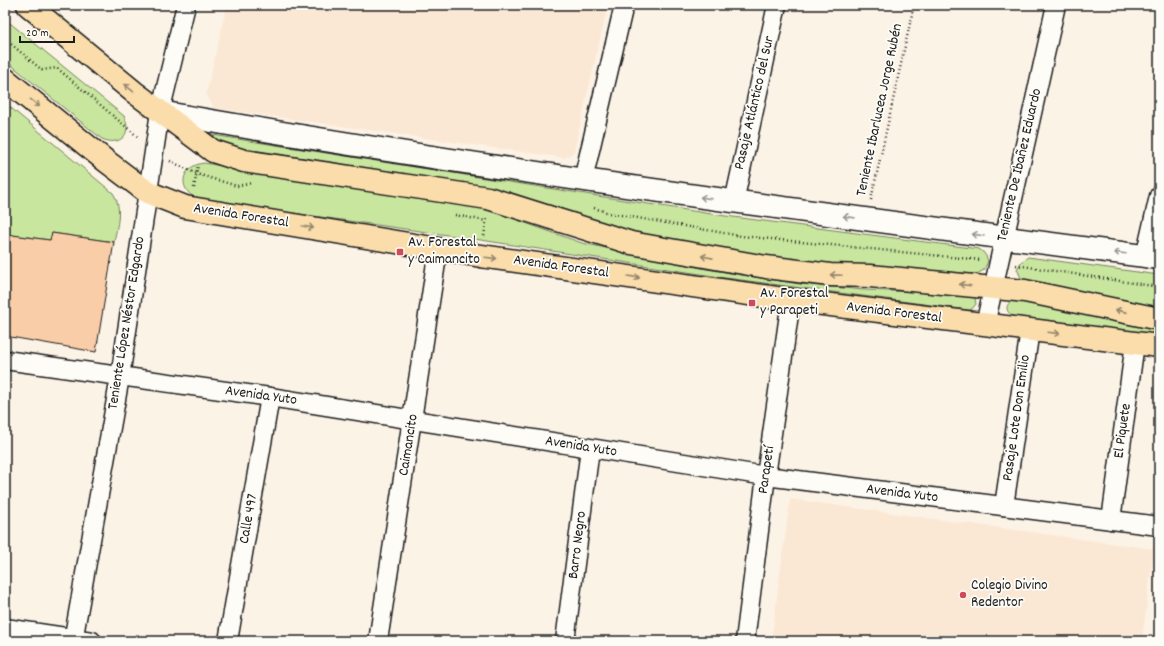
<svg xmlns="http://www.w3.org/2000/svg" width="1164" height="646" font-family="Dekko,sans-serif">
	<style>
		.built { fill: #fbe8d4 }
		.green { fill: #c8e69e; stroke: #72815d }
		.building { fill: #f9cda8; stroke: #1c1c1c }
		.lines { fill: none; stroke-linecap: round; stroke-linejoin: round }
		.minor-casing { stroke: #1c1c1c; stroke-width: 21 }
		.tertiary-casing { stroke: #1c1c1c; stroke-width: 25 }
		.primary-casing { stroke: #1c1c1c; stroke-width: 25 }
		.path { stroke: #1c1c1c; stroke-width: 2.5; stroke-dasharray: 1 3; stroke-linecap: butt }
		.minor { stroke: #fdfcf7; stroke-width: 18 }
		.tertiary { stroke: #fdfcf7; stroke-width: 22 }
		.primary { stroke: #faddab; stroke-width: 22 }
		.oneway { stroke: #96866b }
		.oneway2 { stroke: #989794 }
		.poi-dot { fill: #d1495b; stroke: #fdfcf7; stroke-width: 1.5 }
		.labels { text-anchor: middle; dominant-baseline: central; stroke-width: 3.5; stroke-linejoin: round; paint-order: stroke }
		.street-label { font-size: 15px; fill: #1c1c1c; stroke: #fdfcf7 }
		.poi-label { font-size: 15px; fill: #1c1c1c; stroke: #fdfcf7; text-anchor: start }
	</style>
	<rect width="100%" height="100%" fill="#fcf3e7"/>
	<filter id="ink" filterUnits="userSpaceOnUse"><feTurbulence type="fractalNoise" baseFrequency=".025" numOctaves="2"/><feDisplacementMap in="SourceGraphic" scale="8" xChannelSelector="R" yChannelSelector="G"/><feConvolveMatrix kernelMatrix="1 2 1 2 8 2 1 2 1" color-interpolation-filters="sRGB"/></filter>
	<g filter="url(#ink)">
		<g class="built">
			<polygon points="227,5 608,5 574,152 565,158 214,108 206,94"/>
			<polygon points="790,499 1154,549 1142,641 771,641"/>
		</g>
		<g class="green">
			<path d="M5,19L124,116C133,134 120,147 102,139L5,60Z"/>
			<path d="M5,103L113,193C123,208 117,226 114,242L52,233L50,240L5,234Z"/>
			<polygon points="206,134 718,215 979,249 983,252 986,256 988,261 984,270 977,274 926,270 871,270 842,268 690,245 579,218 512,193 417,176 301,158 251,154 205,139"/>
			<path d="M204,163L480,207L582,243L706,269L799,284L864,290L967,294L975,298L976,304L972,309L969,310L726,278L455,236L200,200C177,192 179,166 204,163Z"/>
			<polygon points="1028,257 1159,275 1159,310 1025,280 1021,278 1017,269 1021,262"/>
			<path d="M1013,300L1159,328V335L1013,316C1005,312 1005,304 1013,300Z"/>
		</g>
		<polygon class="building" points="52,233 114,242 96,352 5,336 5,234 50,240"/>
		<g class="lines">
			<defs>
				<g id="minor">
					<polyline points="583,180 624,5"/>
					<polyline points="734,202 777,5"/>
					<polyline points="1145,257 1159,196"/>
					<polyline points="985,325 1056,5"/>
					<polyline points="5,360 270,397 766,476 1159,526"/>
					<polyline points="1004,506 1030,330"/>
					<polyline points="1111,520 1135,343"/>
					<polyline points="5,628 92,641"/>
					<polyline points="73,641 120,377 160,112 186,5"/>
					<polyline points="228,641 270,397"/>
					<polyline points="378,641 438,250"/>
					<polyline points="565,641 590,449"/>
					<polyline points="745,641 766,476 791,300"/>
				</g>
				<path id="tertiary" d="M160,112C491,171 825,214 1159,258"/>
				<g id="primary">
					<polyline points="28,5 134,92 213,151 244,161 488,198 631,243 766,267 830,275 870,276 1025,291 1159,319"/>
					<polyline points="5,79 106,161 147,192 185,207 481,256 791,300 1159,346"/>
				</g>
			</defs>
			<use href="#minor" class="minor-casing"/>
			<use href="#tertiary" class="tertiary-casing"/>
			<use href="#primary" class="primary-casing"/>
			<g class="path">
				<polyline points="5,39 42,70 57,68 138,137"/>
				<polyline points="170,161 197,174 237,186 252,183"/>
				<polyline points="194,188 198,165"/>
				<polyline points="871,200 914,5"/>
				<polyline points="594,208 609,213 741,236 981,260"/>
				<polyline points="455,215 486,221"/>
				<polyline points="484,236 487,217"/>
				<polyline points="1016,265 1159,287"/>
			</g>
			<use href="#minor" class="minor"/>
			<use href="#tertiary" class="tertiary"/>
			<use href="#primary" class="primary"/>
		</g>
		<defs><path id="oneway-shaft" d="M-6 0H5M1.5-3L5.5 0L1.5 3" fill="none" stroke-width="1.6" stroke-linecap="round" stroke-linejoin="round"/></defs>
		<g class="oneway">
			<use href="#oneway-shaft" transform="translate(129 88) rotate(-141)"/>
			<use href="#oneway-shaft" transform="translate(35 103) rotate(39)"/>
			<use href="#oneway-shaft" transform="translate(308 227) rotate(10)"/>
			<use href="#oneway-shaft" transform="translate(707 257) rotate(-169)"/>
			<use href="#oneway-shaft" transform="translate(491 258) rotate(7)"/>
			<use href="#oneway-shaft" transform="translate(836 275) rotate(-178)"/>
			<use href="#oneway-shaft" transform="translate(634 277) rotate(8)"/>
			<use href="#oneway-shaft" transform="translate(965 285) rotate(-173)"/>
			<use href="#oneway-shaft" transform="translate(1121 311) rotate(-167)"/>
			<use href="#oneway-shaft" transform="translate(1054 333) rotate(7)"/>
		</g>
		<g class="oneway2">
			<use href="#oneway-shaft" transform="translate(706 198) rotate(-172)"/>
			<use href="#oneway-shaft" transform="translate(849 217) rotate(-172)"/>
			<use href="#oneway-shaft" transform="translate(978 235) rotate(-172)"/>
			<use href="#oneway-shaft" transform="translate(1120 253) rotate(-173)"/>
		</g>
	</g>
	<g class="poi-dot">
		<rect x="396" y="248" width="8" height="8" rx="2"/>
		<rect x="748" y="299" width="8" height="8" rx="2"/>
		<circle cx="963" cy="595" r="4"/>
	</g>
	<g class="labels">
		<g class="street-label">
			<text transform="translate(755 103) rotate(-77)">Pasaje Atlántico del Sur</text>
			<text transform="translate(880 110) rotate(-78)">Teniente Ibarlucea Jorge Rubén</text>
			<text transform="translate(1020 165) rotate(-77)">Teniente De Ibañez Eduardo</text>
			<text transform="translate(241 216) rotate(9)">Avenida Forestal</text>
			<text transform="translate(561 267) rotate(8)">Avenida Forestal</text>
			<text transform="translate(894 313) rotate(7)">Avenida Forestal</text>
			<text transform="translate(127 323) rotate(-81)">Teniente López Néstor Edgardo</text>
			<text transform="translate(261 396) rotate(8)">Avenida Yuto</text>
			<text transform="translate(1017 418) rotate(-82)">Pasaje Lote Don Emilio</text>
			<text transform="translate(1123 431) rotate(-82)">El Piquete</text>
			<text transform="translate(409 445) rotate(-81)">Caimancito</text>
			<text transform="translate(581 447) rotate(9)">Avenida Yuto</text>
			<text transform="translate(767 470) rotate(-82)">Parapetí</text>
			<text transform="translate(902 494) rotate(7)">Avenida Yuto</text>
			<text transform="translate(249 519) rotate(-80)">Calle 497</text>
			<text transform="translate(578 545) rotate(-83)">Barro Negro</text>
		</g>
		<g class="poi-label">
			<text x="408" y="243">Av. Forestal<tspan x="408" dy="17">y Caimancito</tspan></text>
			<text x="760" y="294">Av. Forestal<tspan x="760" dy="17">y Parapeti</tspan></text>
			<text x="971" y="586">Colegio Divino<tspan x="971" dy="17">Redentor</tspan></text>
		</g>
	</g>
	<rect width="1164" height="646" fill="none" stroke="#fdfcf7" stroke-width="20"/>
	<rect x="10" y="10" width="1144" height="626" fill="none" stroke="#1c1c1c" stroke-width="1.5" filter="url(#ink)"/>
	<path d="M20 36v6h54v-6" fill="none" stroke="#1c1c1c" stroke-width="2"/>
	<text x="26" y="36" font-size="12" fill="#1c1c1c" stroke="#fdfcf7" stroke-width="3" paint-order="stroke">20 m</text>
</svg>
